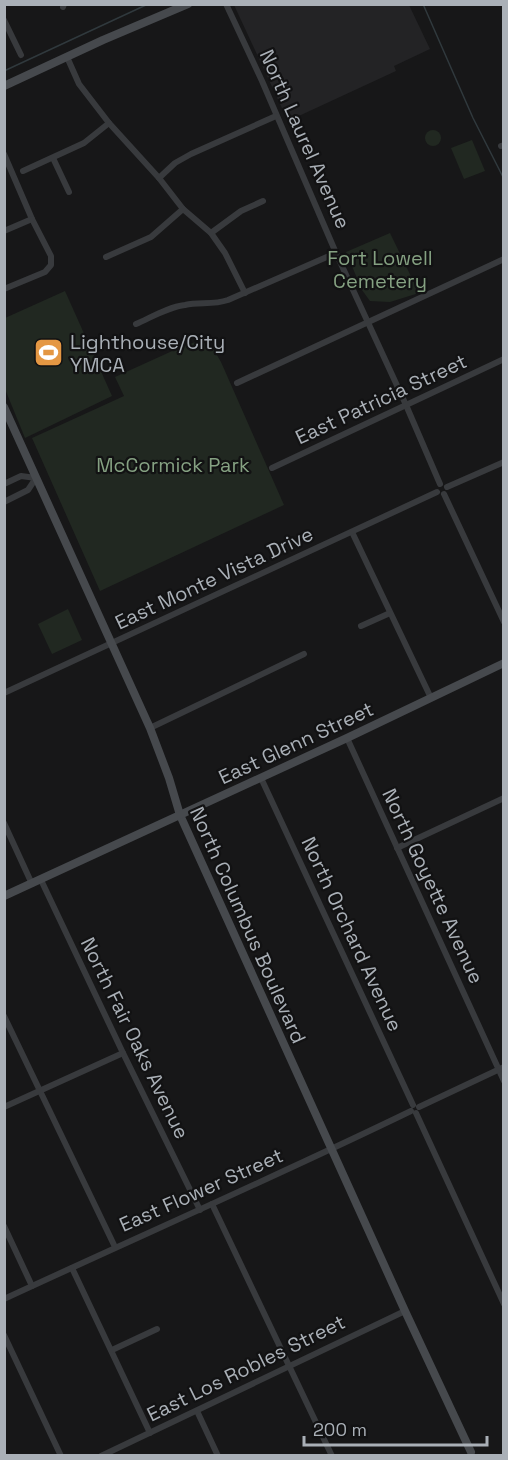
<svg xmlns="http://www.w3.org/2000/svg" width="508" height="1460" font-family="'Space Grotesk',sans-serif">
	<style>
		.built { fill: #232325 }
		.green { fill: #212821 }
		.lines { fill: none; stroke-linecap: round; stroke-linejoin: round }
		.stream { stroke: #30393d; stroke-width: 1.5 }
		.street { stroke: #383a3d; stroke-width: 6 }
		.secondary { stroke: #46494d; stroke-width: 8 }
		.labels { text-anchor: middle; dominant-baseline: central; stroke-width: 4.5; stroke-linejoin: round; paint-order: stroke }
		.street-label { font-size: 20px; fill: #aab0b7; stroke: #121213 }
		.park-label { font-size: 20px; fill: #85a182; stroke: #121213 }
		.poi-label { font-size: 20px; fill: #aab0b7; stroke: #121213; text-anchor: start }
	</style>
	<rect width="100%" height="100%" fill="#171718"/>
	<polygon class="built" points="234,5 409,5 430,49 394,66 396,71 288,121"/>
	<g class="green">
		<circle cx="433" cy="138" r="8"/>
		<polygon points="472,140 485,171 464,179 451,148"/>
		<polygon points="390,233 419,293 390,302 370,301 362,290 346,252"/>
		<polygon points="65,291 112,396 25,438 5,389 5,318"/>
		<polygon points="198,341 211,345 221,362 284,505 100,591 32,438 124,396 115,377 181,347"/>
		<polygon points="68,609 82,640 52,654 38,624"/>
	</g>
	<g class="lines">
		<g class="stream">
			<polyline points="423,4 473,118 504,179"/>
			<polyline points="4,71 146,5"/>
		</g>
		<g class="street">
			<polyline points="226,4 262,81 336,253 406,405 440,484"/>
			<polyline points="63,7 64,4"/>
			<polyline points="4,20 21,55"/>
			<polyline points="67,57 79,84 109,123 159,178 183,209 211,233 225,253 245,293"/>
			<polyline points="501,146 504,145"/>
			<polyline points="4,154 32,219 51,256 51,265 45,272 4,289"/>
			<polyline points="53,158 69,192"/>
			<polyline points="23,171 84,143 109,123"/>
			<polyline points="159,178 175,163 191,154 276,116"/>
			<polyline points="4,231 32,219"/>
			<polyline points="211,233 241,211 263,201"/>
			<polyline points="106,257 151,237 183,209"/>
			<path d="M136,324C152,317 168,307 185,305C200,302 213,305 228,300L336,253"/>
			<polyline points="237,383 504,259"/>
			<polyline points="272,468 504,359"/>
			<polyline points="4,484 21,476 36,478 28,490 4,502"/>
			<polyline points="447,487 504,462"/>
			<polyline points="444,494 504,622"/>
			<polyline points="352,532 431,698"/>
			<polyline points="361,626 390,613"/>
			<polyline points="4,693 437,492"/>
			<polyline points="150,728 304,654"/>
			<polyline points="347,738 504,1081"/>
			<polyline points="261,778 413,1105"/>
			<polyline points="4,823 32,884"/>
			<polyline points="397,848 504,798"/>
			<polyline points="41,880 123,1053 200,1210"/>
			<polyline points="4,1016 115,1247"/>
			<polyline points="4,1107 123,1053"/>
			<polyline points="419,1107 504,1067"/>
			<polyline points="416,1113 504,1304"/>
			<polyline points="212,1204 332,1456"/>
			<polyline points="4,1226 32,1286"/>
			<polyline points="72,1268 150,1433"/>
			<path d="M4,1299C140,1236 277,1176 411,1111"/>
			<polyline points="4,1335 61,1456"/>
			<polyline points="112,1350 157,1329"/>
			<polyline points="197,1411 218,1456"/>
			<polyline points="101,1456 405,1311"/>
		</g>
		<g class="secondary">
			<polyline points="4,86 103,40 188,4"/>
			<polyline points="4,407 150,728 169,778 180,815 405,1311 471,1452"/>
			<polyline points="4,896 347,738 504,663"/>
		</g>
	</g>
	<defs>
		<symbol id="stadium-square" viewBox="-11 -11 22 22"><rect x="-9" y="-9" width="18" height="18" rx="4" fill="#e49743" stroke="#121213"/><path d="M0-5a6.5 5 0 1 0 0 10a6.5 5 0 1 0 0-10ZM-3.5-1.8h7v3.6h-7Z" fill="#fff"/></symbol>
	</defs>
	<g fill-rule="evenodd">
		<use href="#stadium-square" x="32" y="336" width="33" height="33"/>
	</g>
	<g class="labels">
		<g class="street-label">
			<text transform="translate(305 139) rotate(66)">North Laurel Avenue</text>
			<text transform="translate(381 399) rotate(-25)">East Patricia Street</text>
			<text transform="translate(214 578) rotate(-25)">East Monte Vista Drive</text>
			<text transform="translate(296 743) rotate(-25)">East Glenn Street</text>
			<text transform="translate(433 886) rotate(65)">North Goyette Avenue</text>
			<text transform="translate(248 925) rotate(66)">North Columbus Boulevard</text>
			<text transform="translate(352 934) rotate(65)">North Orchard Avenue</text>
			<text transform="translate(135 1038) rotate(64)">North Fair Oaks Avenue</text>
			<text transform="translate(201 1190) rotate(-24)">East Flower Street</text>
			<text transform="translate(246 1368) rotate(-26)">East Los Robles Street</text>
		</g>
		<g class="park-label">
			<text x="380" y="258">Fort Lowell<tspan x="380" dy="23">Cemetery</tspan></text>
			<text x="173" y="465">McCormick Park</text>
		</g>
		<g class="poi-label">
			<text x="70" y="342">Lighthouse/City<tspan x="70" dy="23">YMCA</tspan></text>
		</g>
	</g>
	<rect width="508" height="1460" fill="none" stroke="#aab0b7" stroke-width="12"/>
	<path d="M304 1436v9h183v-9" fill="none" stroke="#aab0b7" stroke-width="3"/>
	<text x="313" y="1436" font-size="18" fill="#aab0b7" stroke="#121213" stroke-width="4.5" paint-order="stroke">200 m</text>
</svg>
